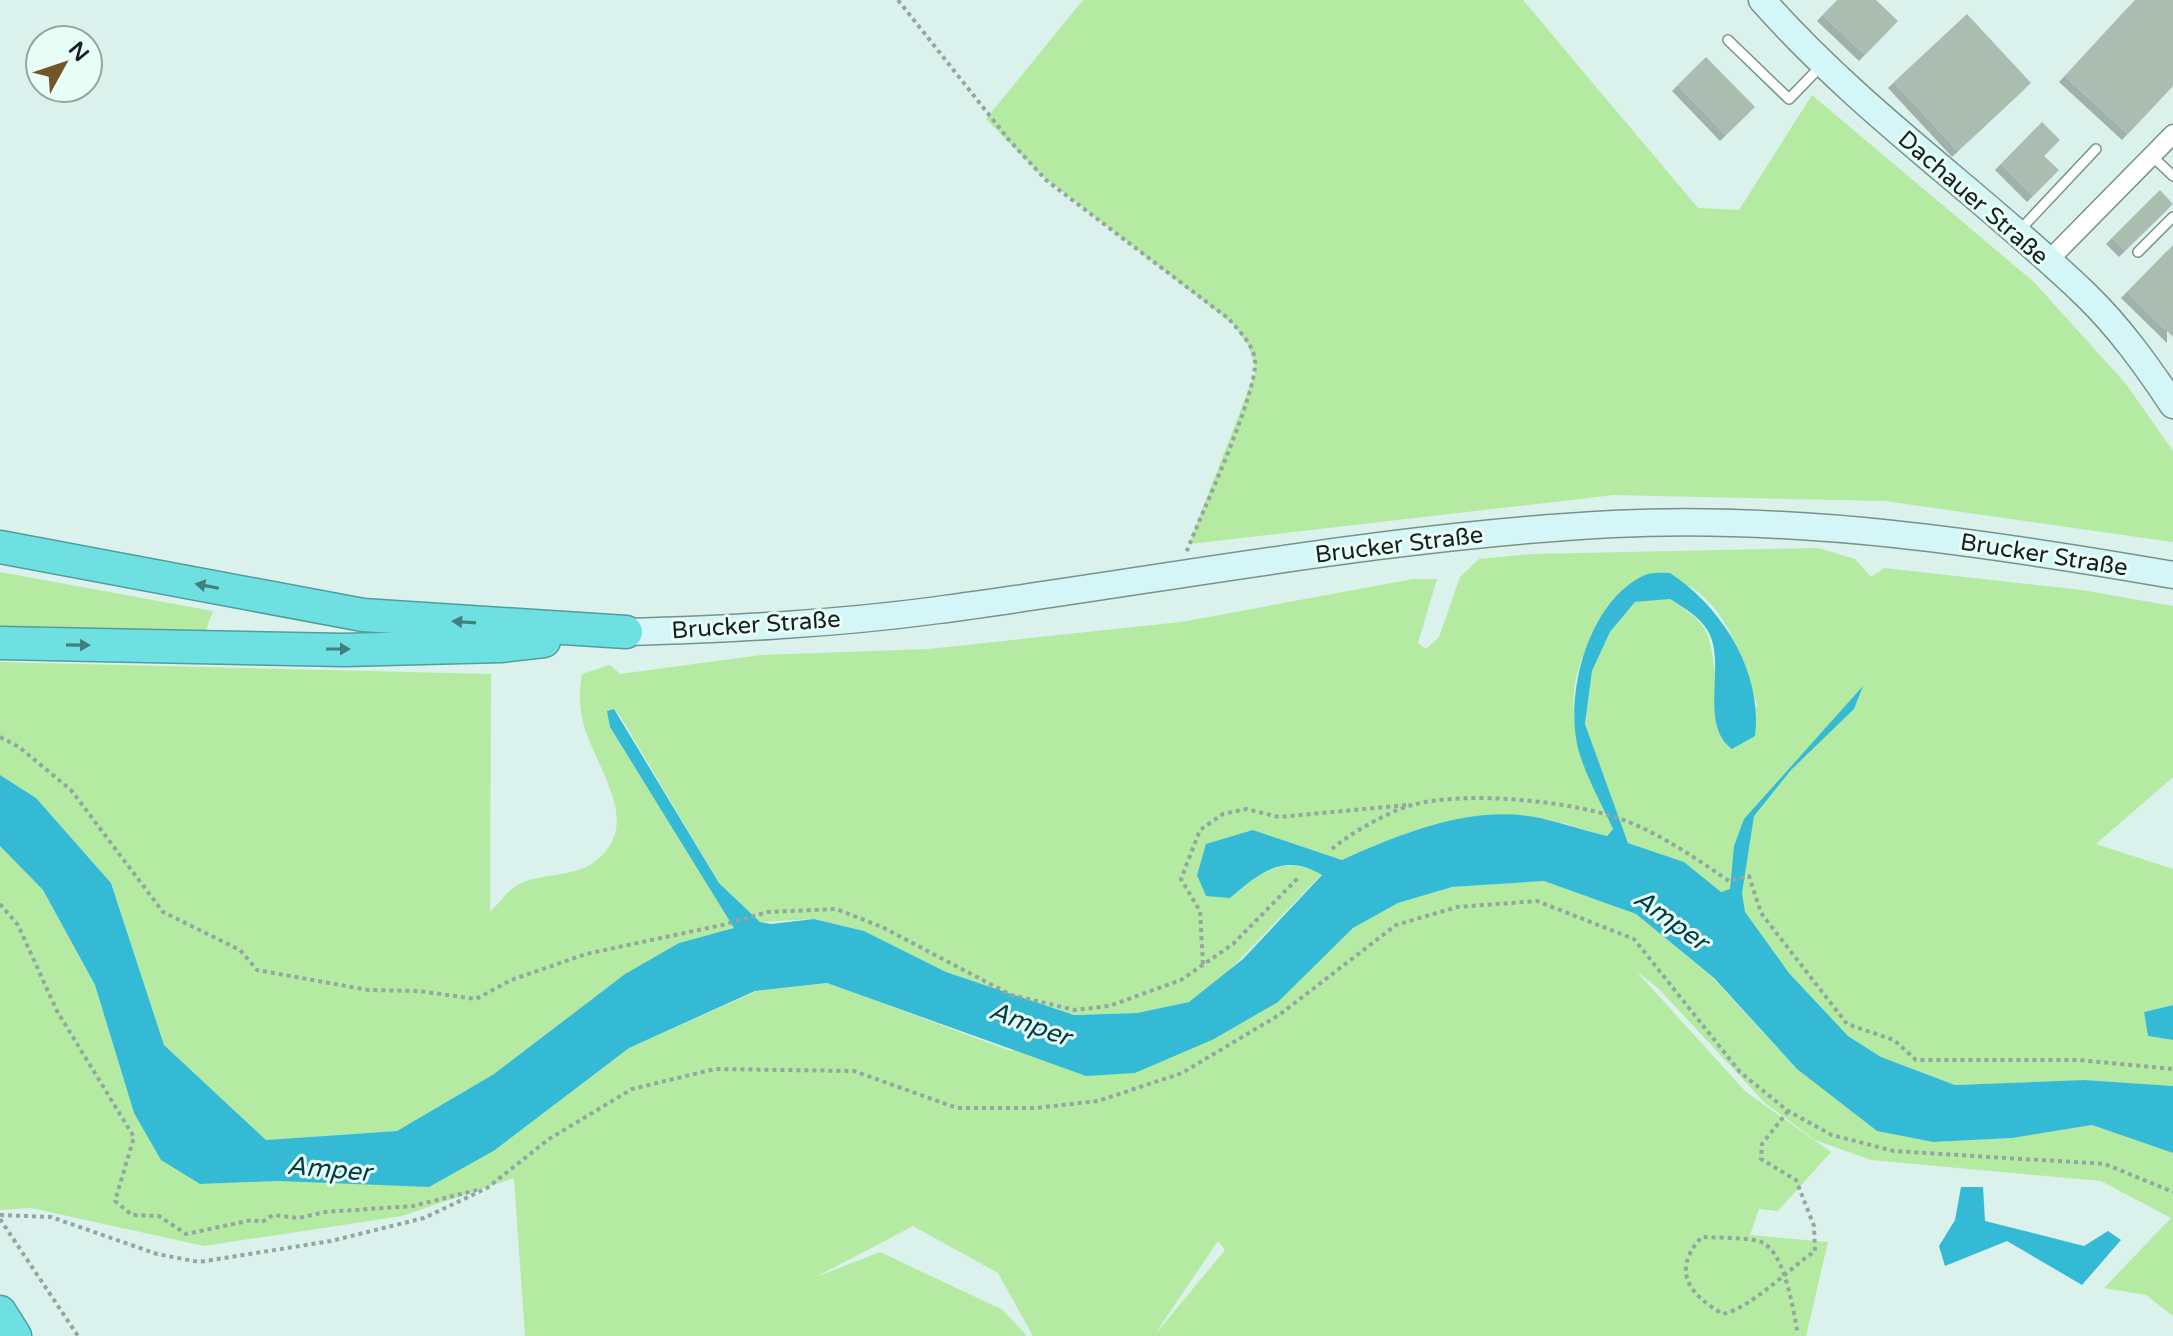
<svg xmlns="http://www.w3.org/2000/svg" width="2173" height="1336" font-family="'Varela Round',sans-serif">
	<style>
		.green { fill: #b5eaa2; fill-rule: evenodd }
		.water { fill: #35bad6 }
		.building { fill: #aabdb0; filter: url(#shadow) }
		.lines { fill: none; stroke-linecap: round; stroke-linejoin: round }
		.lane-casing { stroke: #7a918a; stroke-width: 12 }
		.street-casing { stroke: #7a918a; stroke-width: 21 }
		.secondary-casing { stroke: #7a918a; stroke-width: 29 }
		.highway-casing { stroke: #509d9d; stroke-width: 35 }
		.path { stroke: #93a6a1; stroke-width: 4; stroke-dasharray: 4 4; stroke-linecap: butt }
		.lane { stroke: #fff; stroke-width: 9 }
		.street { stroke: #fff; stroke-width: 18 }
		.secondary { stroke: #d4f6f6; stroke-width: 26 }
		.highway { stroke: #6ee0e1; stroke-width: 32 }
		.oneway { fill: #428080 }
		.labels { text-anchor: middle; dominant-baseline: central; stroke-width: 6; stroke-linejoin: round; paint-order: stroke }
		.street-label { font-size: 24px; fill: #17201e; stroke: #eafef8 }
		.water-label { font-size: 26px; font-style: italic; fill: #003d49; stroke: #eafef8 }
	</style>
	<defs>
		<filter id="shadow"><feDropShadow dx="-6" dy="6" stdDeviation="0" flood-color="#0004"/></filter>
	</defs>
	<rect width="100%" height="100%" fill="#daf2eb"/>
	<g class="green">
		<polygon points="1083,0 1523,0 1698,208 1739,210 1812,95 2034,282 2126,384 2173,451 2173,542 1885,501 1614,495 1189,544 1256,370 1249,347 1234,325 1041,175 986,119"/>
		<path d="M1818,548L1855,559L1871,577L1884,568L2082,590L2173,606V777L2096,844L2173,869V1005L2144,1012L2148,1036L2173,1040V1086L2084,1080L1955,1085L1881,1057L1848,1036L1789,973L1745,913L1684,862L1628,843L1585,724L1592,671L1610,632L1635,602L1670,599C1710,626 1709,630 1716,677L1758,708C1745,667 1731,615 1694,589C1682,581 1660,578 1646,574C1632,593 1586,646 1580,664C1560,723 1590,777 1613,829L1606,836C1585,830 1562,822 1540,818C1473,805 1402,833 1342,860L1253,830L1230,898C1262,872 1281,854 1322,874L1217,983L1189,1002L1137,1013L1074,1015L946,972L864,931L814,919L760,922L719,883L620,716L614,709L608,711L610,727L735,928L679,943L625,974L494,1074L397,1131L266,1140L164,1045L111,883L36,798L0,775V662L491,674L490,912C498,904 507,892 516,886C535,873 572,878 593,863C644,827 599,773 585,729C579,712 579,691 582,674L610,665L620,674L761,655L928,649L1181,622L1413,579H1437L1418,643L1426,649L1439,637L1460,577L1479,559L1532,554Z"/>
		<polygon points="0,572 213,611 204,635 0,630"/>
		<path d="M0,846L43,890L95,985L134,1113L200,1184L279,1181L495,1150L629,1048L757,991L828,983L1011,1051L1278,1002L1353,928L1398,903L1452,887L1544,881L1636,914L1712,977L1795,1067L1877,1131L1933,1142L2012,1138L2092,1125L2173,1153V1316L2146,1295L2104,1288L2171,1218L2101,1181L1871,1160L1815,1140L1765,1103L1658,988L1636,971L1746,1092L1831,1152L1778,1211L1759,1209L1750,1235L1828,1242L1806,1336H1033L998,1273L913,1226L816,1277L880,1252L1003,1310L1027,1336H525L514,1178L402,1216L204,1246L31,1208L0,1210ZM1218,1241L1225,1250L1157,1332V1331Z"/>
	</g>
	<g class="water">
		<path d="M1670,573C1722,607 1763,672 1755,736L1732,749C1698,724 1727,664 1708,631C1699,616 1684,608 1670,599L1635,602L1610,632L1592,671L1585,724L1628,843L1684,862L1721,892L1730,889L1734,846L1744,819L1863,686L1854,709L1791,770L1754,816L1742,893L1745,912L1789,973L1848,1036L1881,1057L1955,1085L2084,1080L2173,1086V1153L2092,1125L2012,1138L1933,1142L1877,1131L1797,1069L1714,978L1636,914L1544,881L1452,887L1398,903L1353,928L1278,1002L1214,1039L1135,1073L1086,1076L827,983L755,991L629,1048L495,1150L429,1187L279,1181L200,1184L161,1160L134,1113L95,985L43,890L0,846V775L36,798L111,883L164,1045L266,1140L397,1131L494,1074L625,974L679,943L734,928L610,727L607,711L614,709L719,883L760,922L771,924L814,919L864,931L946,972L1074,1015L1137,1013L1189,1002L1243,959L1322,875C1283,852 1260,873 1230,898L1206,896L1197,875L1206,844L1253,830L1342,860C1402,833 1473,804 1540,818C1563,823 1585,831 1607,836L1613,829C1602,805 1588,780 1580,755C1562,699 1588,600 1645,575C1652,572 1663,573 1670,573Z"/>
		<polygon points="2173,1005 2173,1040 2148,1036 2144,1012"/>
		<polygon points="1961,1187 1983,1187 1985,1221 2084,1246 2108,1231 2121,1240 2082,1285 2007,1241 1945,1266 1939,1246 1955,1220"/>
	</g>
	<g class="building">
		<polygon points="1837,0 1876,0 1898,21 1865,55 1823,15"/>
		<polygon points="2135,0 2173,0 2173,86 2128,134 2065,76"/>
		<polygon points="1967,14 2031,83 1958,151 1894,82"/>
		<polygon points="1706,57 1755,107 1726,135 1678,85"/>
		<polygon points="2042,122 2060,140 2044,156 2059,170 2033,196 2001,164"/>
		<polygon points="2160,190 2173,204 2125,251 2112,238"/>
		<polygon points="2173,245 2173,337 2127,292"/>
	</g>
	<g class="lines">
		<defs>
			<g id="lane">
				<polyline points="1728,40 1789,99 1822,65"/>
				<polyline points="2152,156 2173,176"/>
				<polyline points="2018,232 2096,149"/>
				<polyline points="2138,252 2173,217"/>
			</g>
			<polyline id="street" points="2047,262 2173,134"/>
			<g id="secondary">
				<path d="M1762,0C1861,112 1980,193 2086,295C2120,328 2147,366 2173,405"/>
				<path d="M626,632C730,629 834,624 938,610C1163,580 1386,536 1613,524C1802,515 1988,543 2173,575"/>
			</g>
			<g id="highway">
				<polyline points="0,547 363,615 626,632"/>
				<polyline points="0,643 344,650 501,646 544,641"/>
				<polyline points="0,1312 15,1336"/>
			</g>
		</defs>
		<use href="#lane" class="lane-casing"/>
		<use href="#street" class="street-casing"/>
		<use href="#secondary" class="secondary-casing"/>
		<use href="#highway" class="highway-casing"/>
		<g class="path">
			<path d="M898,0L1009,140L1046,180L1229,319C1239,331 1254,345 1255,361C1257,396 1201,514 1186,553"/>
			<polyline points="0,737 19,747 71,790 163,912 240,950 257,970 368,990 419,991 476,999 511,980 586,954 722,925 768,912 836,909 882,927 1011,995 1075,1010 1109,1006 1181,980 1233,944 1298,878"/>
			<path d="M1332,849C1349,834 1389,811 1412,805C1466,790 1577,801 1629,822C1665,837 1697,859 1729,881L1749,876L1761,913L1847,1024L1894,1040L1916,1060H2079L2173,1069"/>
			<polyline points="0,904 18,925 57,1011 134,1137 115,1201 132,1215 159,1216 186,1234 252,1220 262,1222 273,1215 299,1218 325,1212 413,1206 477,1190"/>
			<polyline points="1203,964 1200,911 1181,879 1200,830 1223,814 1246,809 1279,817 1407,805"/>
			<path d="M1788,1111L1762,1144L1761,1159L1796,1180L1814,1226L1815,1251C1790,1268 1751,1308 1723,1314C1690,1295 1670,1271 1702,1237C1720,1238 1741,1237 1758,1241C1785,1247 1793,1311 1798,1334"/>
			<polyline points="0,1215 51,1217 157,1254 199,1262 331,1241 424,1218 487,1188 549,1139 632,1089 715,1069 854,1071 957,1108 1035,1108 1098,1101 1182,1073 1279,1015 1396,925 1457,907 1537,901 1634,939 1740,1072 1788,1111 1832,1135 1894,1151 2105,1164 2173,1192"/>
			<polyline points="0,1219 78,1336"/>
		</g>
		<use href="#lane" class="lane"/>
		<use href="#street" class="street"/>
		<use href="#secondary" class="secondary"/>
		<use href="#highway" class="highway"/>
	</g>
	<defs><path id="oneway-solid" d="M-6-.8H1V-3.2L6.5 0L1 3.2V.8H-6Z" transform="scale(2)"/></defs>
	<g class="oneway">
		<use href="#oneway-solid" transform="translate(207 586) rotate(-169)"/>
		<use href="#oneway-solid" transform="translate(464 622) rotate(-176)"/>
		<use href="#oneway-solid" transform="translate(78 645) rotate(1)"/>
		<use href="#oneway-solid" transform="translate(338 649)"/>
	</g>
	<g class="labels">
		<g class="street-label">
			<text transform="translate(1973 198) rotate(41)">Dachauer Straße</text>
			<text transform="translate(1399 545) rotate(-7)">Brucker Straße</text>
			<text transform="translate(2044 555) rotate(9)">Brucker Straße</text>
			<text transform="translate(756 625) rotate(-4)">Brucker Straße</text>
		</g>
		<g class="water-label">
			<text transform="translate(1671 920) rotate(36)">Amper</text>
			<text transform="translate(1030 1024) rotate(20)">Amper</text>
			<text transform="translate(329 1169) rotate(5)">Amper</text>
		</g>
	</g>
	<g transform="translate(64 64) rotate(50)"><circle r="38" fill="#eafef8" stroke="#96a5a1" stroke-width="2"/>
	<path d="M0-6L14 30L0 20L-14 30Z" fill="#705628"/>
	<text y="-12" font-size="22" font-weight="bold" text-anchor="middle" fill="#17201e">N</text>
	</g>
</svg>
